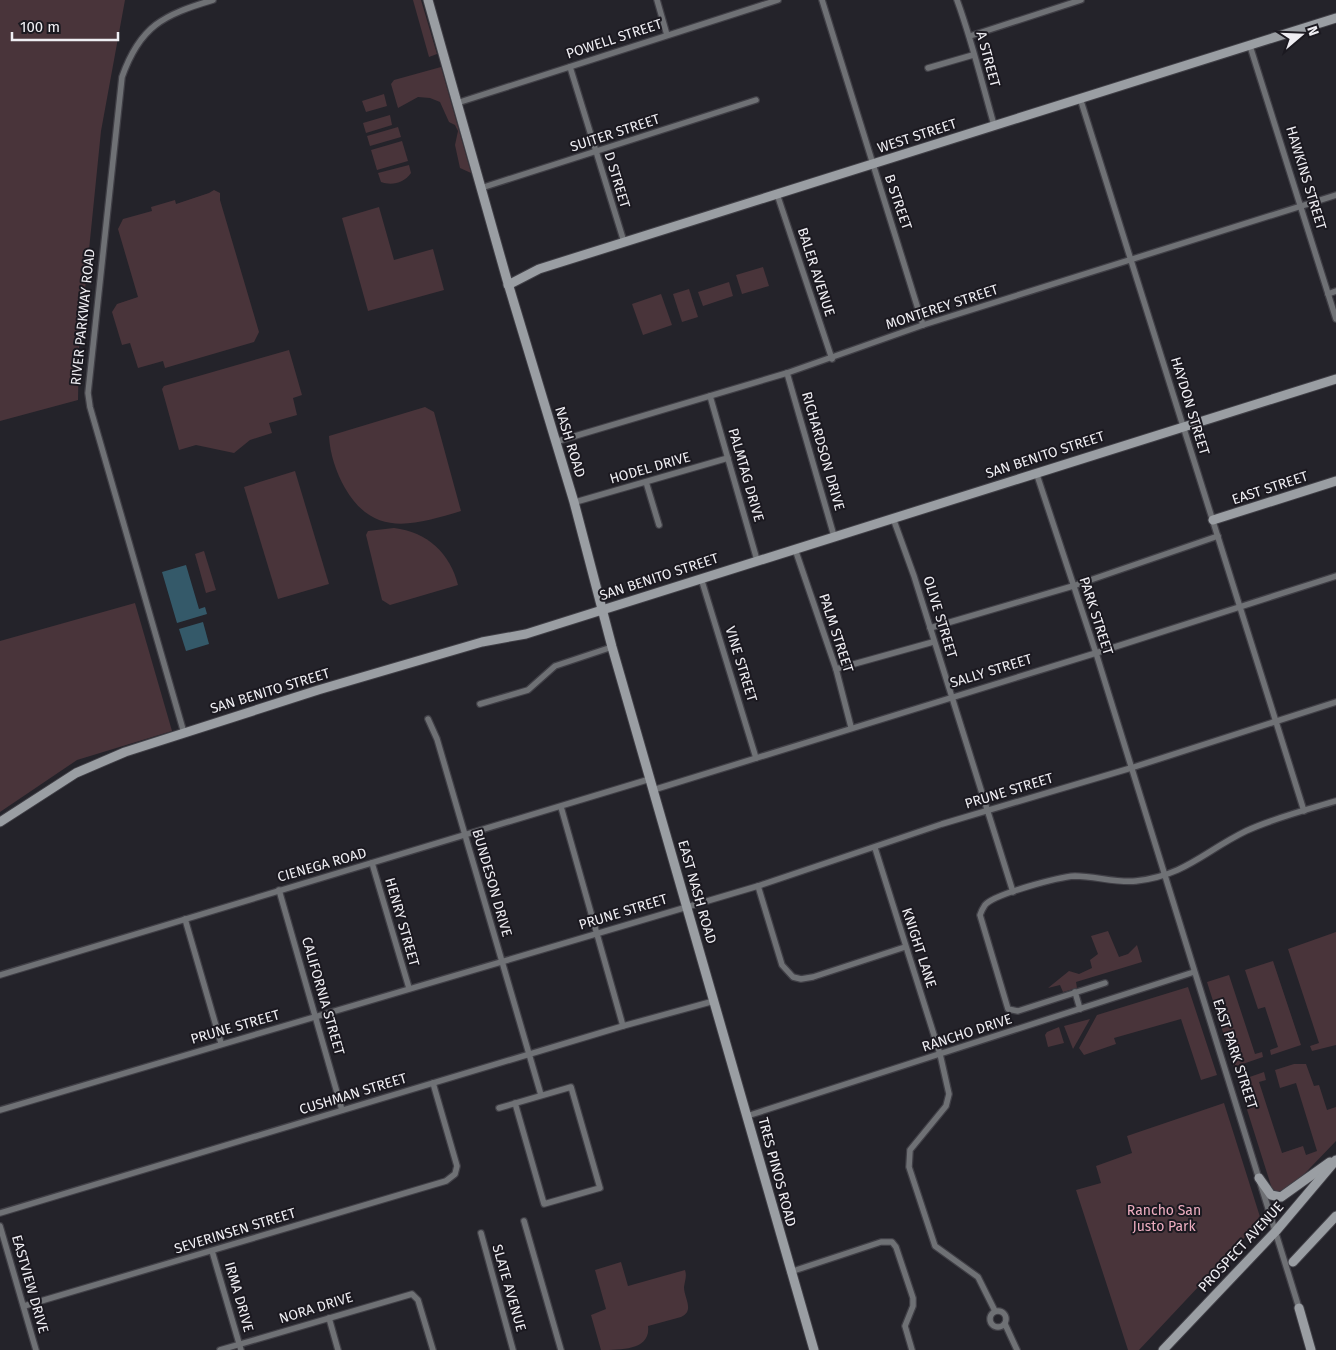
<svg xmlns="http://www.w3.org/2000/svg" width="1336" height="1350" font-family="'Fira Sans',sans-serif">
	<style>
		.green { fill: #49343a }
		.water { fill: #345969 }
		.lines { fill: none; stroke-linecap: round; stroke-linejoin: round }
		.street-casing { stroke: #403f46; stroke-width: 8 }
		.secondary-casing { stroke: #403f46; stroke-width: 11 }
		.street { stroke: #6f7175; stroke-width: 5.5 }
		.secondary { stroke: #9a9ea3; stroke-width: 9 }
		.labels { text-anchor: middle; dominant-baseline: central; stroke-width: 4; stroke-linejoin: round; paint-order: stroke }
		.street-label { font-size: 14px; fill: #efeef3; stroke: #1b1920 }
		.park-label { font-size: 14px; fill: #efaec1; stroke: #1b1920 }
	</style>
	<rect width="100%" height="100%" fill="#24232a"/>
	<g class="green">
		<polygon points="0,0 125,0 101,131 79,349 78,400 0,421"/>
		<polygon points="413,0 421,0 437,54 429,57"/>
		<polygon points="441,67 471,173 460,168 455,145 458,131 455,125 449,122 440,102 430,98 418,97 398,108 391,84 394,80"/>
		<polygon points="384,94 387,106 366,112 362,101"/>
		<polygon points="390,115 392,125 366,133 363,123"/>
		<polygon points="398,127 401,137 370,146 367,136"/>
		<polygon points="402,141 408,161 377,170 371,150"/>
		<path d="M409,165L411,173C404,183 392,186 381,182L378,173Z"/>
		<polygon points="214,190 220,193 220,200 259,332 254,342 165,368 163,361 138,368 130,343 122,345 112,312 117,304 138,297 118,229 123,219 152,211 151,207 175,200 176,204 209,193"/>
		<polygon points="379,207 394,260 433,249 444,290 368,311 342,218"/>
		<polygon points="763,267 769,286 742,294 736,275"/>
		<polygon points="729,282 733,296 703,306 698,292"/>
		<polygon points="689,289 698,317 682,322 673,294"/>
		<polygon points="661,294 672,325 643,335 632,304"/>
		<polygon points="289,350 302,395 293,398 297,415 269,423 272,433 250,440 234,453 196,445 179,450 162,389 164,386"/>
		<path d="M425,407L434,412L461,511C414,525 374,538 345,488C336,472 330,454 329,436Z"/>
		<polygon points="295,471 329,584 278,599 244,487"/>
		<path d="M394,528C427,532 450,553 458,585L390,605L382,600L366,535L368,531Z"/>
		<polygon points="204,551 216,590 206,593 195,554"/>
		<polygon points="135,603 172,731 77,760 0,812 0,641"/>
		<polygon points="1108,931 1119,957 1128,954 1137,945 1142,962 1076,982 1077,988 1063,992 1060,985 1048,988 1069,971 1079,974 1092,968 1090,960 1098,954 1091,936"/>
		<polygon points="1336,932 1336,1045 1312,1051 1310,1046 1319,1043 1288,949"/>
		<polygon points="1273,961 1301,1045 1271,1055 1270,1050 1278,1047 1265,1007 1258,1009 1245,970"/>
		<polygon points="1229,975 1255,1054 1262,1052 1263,1057 1234,1067 1207,982"/>
		<polygon points="1188,987 1217,1075 1201,1080 1181,1019 1114,1038 1116,1044 1084,1055 1079,1048 1097,1015"/>
		<polygon points="1090,1019 1073,1049 1064,1026"/>
		<polygon points="1059,1027 1064,1043 1048,1047 1045,1035 1047,1032"/>
		<polygon points="1294,1064 1306,1064 1314,1086 1319,1085 1327,1110 1336,1107 1336,1141 1285,1194 1273,1192 1238,1081 1264,1072 1266,1080 1259,1082 1282,1153 1303,1146 1306,1155 1317,1151 1296,1083 1280,1088 1275,1070"/>
		<polygon points="1224,1103 1261,1220 1139,1350 1128,1350 1076,1190 1101,1183 1096,1166 1132,1153 1127,1136"/>
		<path d="M621,1262L628,1286L685,1270C687,1276 685,1280 684,1287C684,1298 695,1311 681,1317L648,1326C651,1350 622,1350 601,1350L591,1315L606,1309L595,1270Z"/>
	</g>
	<g class="water">
		<polygon points="186,565 199,609 205,607 207,614 177,623 162,572"/>
		<polygon points="203,622 209,644 186,651 179,629"/>
	</g>
	<g class="lines">
		<defs>
			<g id="street">
				<polyline points="657,0 667,35"/>
				<polyline points="822,0 923,325"/>
				<path d="M957,0C972,41 982,83 994,125"/>
				<polyline points="970,36 1081,0"/>
				<polyline points="1250,46 1336,319"/>
				<polyline points="570,67 624,242"/>
				<polyline points="928,68 973,55"/>
				<polyline points="1080,98 1304,811"/>
				<polyline points="457,103 778,0"/>
				<polyline points="481,188 756,100"/>
				<polyline points="777,194 832,359"/>
				<polyline points="1328,294 1336,291"/>
				<polyline points="787,373 834,536"/>
				<polyline points="710,396 757,560"/>
				<polyline points="555,442 787,373 923,325 1336,195"/>
				<polyline points="1036,472 1096,653 1299,1308"/>
				<polyline points="646,482 659,525"/>
				<polyline points="579,501 728,458"/>
				<polyline points="893,518 914,576 1013,892"/>
				<polyline points="795,549 836,669 851,727"/>
				<polyline points="701,578 756,758"/>
				<polyline points="930,628 1073,586 1218,536"/>
				<polyline points="836,669 933,642"/>
				<polyline points="480,704 528,690 555,666 612,647"/>
				<polyline points="428,719 437,739 541,1095"/>
				<path d="M184,733L90,407L88,393L122,77C140,26 163,15 213,0"/>
				<polyline points="653,790 1096,653 1336,576"/>
				<polyline points="561,807 623,1026"/>
				<polyline points="875,848 940,1054 949,1094 946,1106 910,1150 909,1167 935,1246 978,1277 995,1311"/>
				<polyline points="372,863 409,988"/>
				<polyline points="758,886 782,965 793,977 801,979 813,977 905,947"/>
				<polyline points="279,890 342,1110"/>
				<polyline points="185,919 221,1043"/>
				<polyline points="0,975 650,779"/>
				<path d="M1105,983L1018,1011L1008,1009L980,915C981,912 983,908 985,905C994,894 1059,877 1075,876C1095,876 1116,883 1136,881C1186,875 1203,852 1246,831C1274,818 1306,810 1336,801"/>
				<polyline points="1075,992 1080,1009"/>
				<polyline points="499,1108 571,1087 600,1188 544,1204 515,1103"/>
				<polyline points="0,1110 758,886 942,824 1131,768 1336,702"/>
				<polyline points="747,1116 1194,972"/>
				<polyline points="0,1213 623,1026 714,1001"/>
				<polyline points="524,1221 561,1350"/>
				<polyline points="0,1226 36,1350"/>
				<polyline points="481,1233 513,1350"/>
				<polyline points="212,1251 241,1350"/>
				<polyline points="790,1272 881,1242 892,1242 896,1247 913,1298 913,1306 905,1326 912,1350"/>
				<polyline points="24,1306 446,1181 455,1174 457,1166 433,1083"/>
				<circle cx="998" cy="1319" r="8"/>
				<polyline points="329,1318 338,1350"/>
				<polyline points="1005,1324 1017,1350"/>
				<polyline points="220,1350 412,1294 418,1300 433,1350"/>
			</g>
			<g id="secondary">
				<polyline points="428,0 507,280 574,502 612,647 814,1350"/>
				<polyline points="508,285 539,269 1336,18"/>
				<polyline points="1213,520 1336,481"/>
				<polyline points="0,822 76,773 125,752 318,690 482,642 526,634 1336,379"/>
				<polyline points="1259,1178 1271,1195 1281,1197 1330,1162"/>
				<polyline points="1293,1262 1336,1216"/>
				<polyline points="1299,1308 1311,1350"/>
				<polyline points="1163,1350 1276,1231 1336,1160"/>
			</g>
		</defs>
		<use href="#street" class="street-casing"/>
		<use href="#secondary" class="secondary-casing"/>
		<use href="#street" class="street"/>
		<use href="#secondary" class="secondary"/>
	</g>
	<g class="labels">
		<g class="street-label">
			<text transform="translate(614 39) rotate(-18)">POWELL STREET</text>
			<text transform="translate(988 59) rotate(75)">A STREET</text>
			<text transform="translate(615 133) rotate(-18)">SUITER STREET</text>
			<text transform="translate(917 136) rotate(-18)">WEST STREET</text>
			<text transform="translate(1306 178) rotate(73)">HAWKINS STREET</text>
			<text transform="translate(617 180) rotate(73)">D STREET</text>
			<text transform="translate(898 202) rotate(71)">B STREET</text>
			<text transform="translate(816 272) rotate(72)">BALER AVENUE</text>
			<text transform="translate(942 307) rotate(-18)">MONTEREY STREET</text>
			<text transform="translate(83 317) rotate(-84)">RIVER PARKWAY ROAD</text>
			<text transform="translate(1190 406) rotate(73)">HAYDON STREET</text>
			<text transform="translate(570 442) rotate(73)">NASH ROAD</text>
			<text transform="translate(823 451) rotate(74)">RICHARDSON DRIVE</text>
			<text transform="translate(1045 455) rotate(-18)">SAN BENITO STREET</text>
			<text transform="translate(650 468) rotate(-16)">HODEL DRIVE</text>
			<text transform="translate(746 475) rotate(74)">PALMTAG DRIVE</text>
			<text transform="translate(1270 488) rotate(-18)">EAST STREET</text>
			<text transform="translate(659 577) rotate(-18)">SAN BENITO STREET</text>
			<text transform="translate(1096 616) rotate(72)">PARK STREET</text>
			<text transform="translate(940 617) rotate(73)">OLIVE STREET</text>
			<text transform="translate(836 633) rotate(72)">PALM STREET</text>
			<text transform="translate(741 664) rotate(73)">VINE STREET</text>
			<text transform="translate(991 671) rotate(-17)">SALLY STREET</text>
			<text transform="translate(270 691) rotate(-17)">SAN BENITO STREET</text>
			<text transform="translate(1009 791) rotate(-17)">PRUNE STREET</text>
			<text transform="translate(322 865) rotate(-16)">CIENEGA ROAD</text>
			<text transform="translate(492 883) rotate(74)">BUNDESON DRIVE</text>
			<text transform="translate(697 892) rotate(74)">EAST NASH ROAD</text>
			<text transform="translate(623 912) rotate(-17)">PRUNE STREET</text>
			<text transform="translate(402 922) rotate(74)">HENRY STREET</text>
			<text transform="translate(919 948) rotate(72)">KNIGHT LANE</text>
			<text transform="translate(323 996) rotate(74)">CALIFORNIA STREET</text>
			<text transform="translate(235 1027) rotate(-16)">PRUNE STREET</text>
			<text transform="translate(967 1033) rotate(-18)">RANCHO DRIVE</text>
			<text transform="translate(1235 1054) rotate(72)">EAST PARK STREET</text>
			<text transform="translate(353 1094) rotate(-17)">CUSHMAN STREET</text>
			<text transform="translate(777 1172) rotate(75)">TRES PINOS ROAD</text>
			<text transform="translate(235 1231) rotate(-17)">SEVERINSEN STREET</text>
			<text transform="translate(1241 1247) rotate(-47)">PROSPECT AVENUE</text>
			<text transform="translate(30 1284) rotate(74)">EASTVIEW DRIVE</text>
			<text transform="translate(509 1288) rotate(74)">SLATE AVENUE</text>
			<text transform="translate(239 1297) rotate(74)">IRMA DRIVE</text>
			<text transform="translate(316 1308) rotate(-17)">NORA DRIVE</text>
		</g>
		<g class="park-label">
			<text x="1164" y="1210">Rancho San<tspan x="1164" dy="16">Justo Park</tspan></text>
		</g>
	</g>
	<g transform="translate(1301 35) rotate(71)" stroke="#1b1920" stroke-width="4" paint-order="stroke">
	<path d="M0-4L9 19L0 12L-9 19Z" fill="#efeef3"/>
	<text y="-8" font-size="14" font-weight="bold" text-anchor="middle" fill="#efeef3">N</text>
	</g>
	<path d="M12 32v8h106v-8" fill="none" stroke="#efeef3" stroke-width="2.5"/>
	<text x="20" y="32" font-size="15" fill="#efeef3" stroke="#1b1920" stroke-width="4" paint-order="stroke">100 m</text>
</svg>
